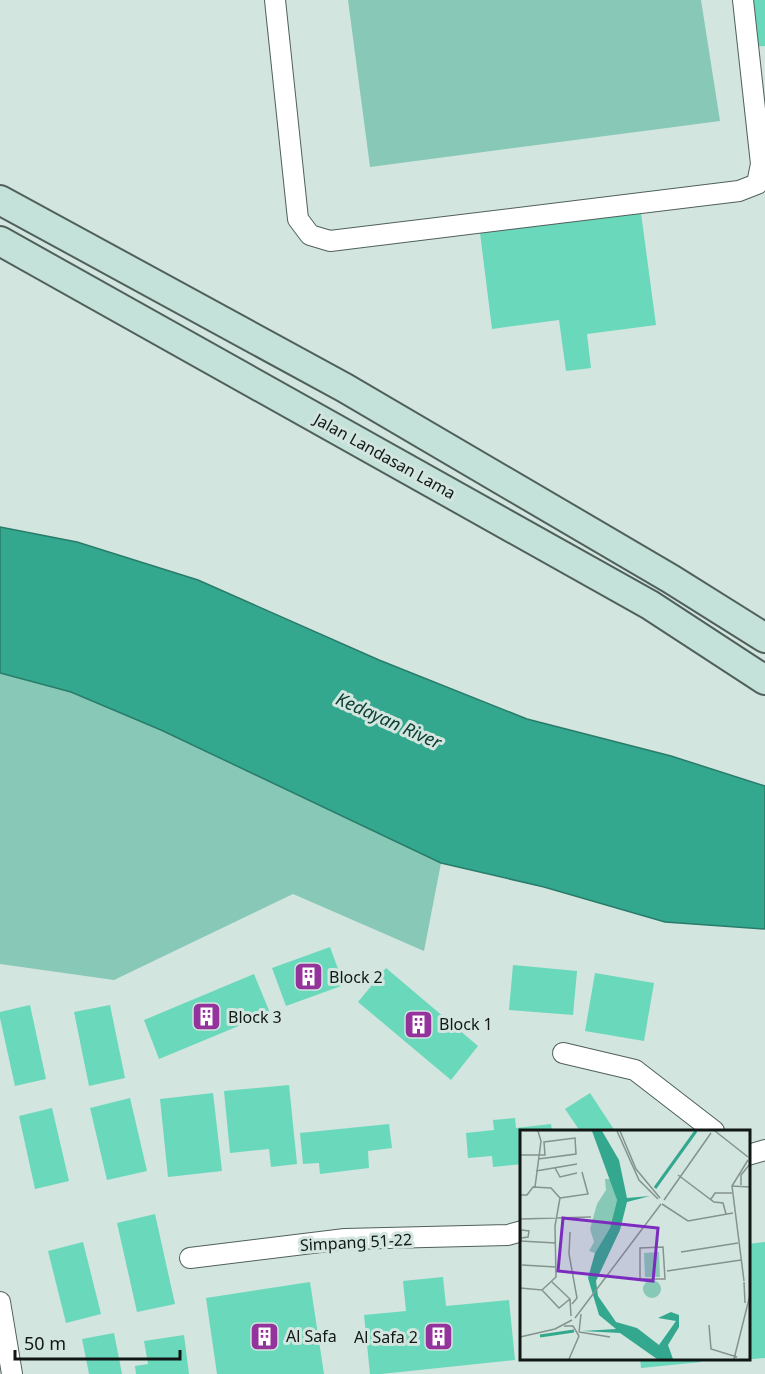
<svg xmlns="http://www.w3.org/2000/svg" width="765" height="1374" font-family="'Noto Sans',sans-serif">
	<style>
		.green { fill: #88c8b6 }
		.water { fill: #33a88e; stroke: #297c6a; stroke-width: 1.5 }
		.building { fill: #6ad8bb }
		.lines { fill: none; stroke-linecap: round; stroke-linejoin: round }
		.street-casing { stroke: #50605b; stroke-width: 22 }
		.secondary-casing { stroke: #50605b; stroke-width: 32 }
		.street { stroke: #fff; stroke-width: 20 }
		.secondary { stroke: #c4e1da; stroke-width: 28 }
		.labels { text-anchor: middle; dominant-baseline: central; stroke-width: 6; stroke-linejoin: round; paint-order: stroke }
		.street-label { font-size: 16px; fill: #111715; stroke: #d2e5df }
		.poi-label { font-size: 16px; fill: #111715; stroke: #d2e5df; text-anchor: start }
		.water-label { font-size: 18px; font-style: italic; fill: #0e4035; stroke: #d2e5df }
		.inset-river { fill: none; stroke: #33a88e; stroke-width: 3 }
		.inset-road { fill: none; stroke: #85938e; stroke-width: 1.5 }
		.view { fill: #7b2cbf; fill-opacity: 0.15; stroke: #7b2cbf; stroke-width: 3 }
		.inset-edge { fill: none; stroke: #111715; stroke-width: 3 }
	</style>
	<rect width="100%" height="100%" fill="#d2e5df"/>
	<g class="green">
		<polygon points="348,0 701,0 720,121 370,167"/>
		<polygon points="0,673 71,692 161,730 441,863 424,951 293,894 114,980 0,964"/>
	</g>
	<polygon class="water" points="0,527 77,542 198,580 379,660 527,719 671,756 765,786 765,929 665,922 544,887 441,863 161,730 71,692 0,673"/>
	<g class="building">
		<polygon points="747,0 765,0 765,46 753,47"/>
		<polygon points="641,213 656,325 587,334 591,368 566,371 559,320 492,329 480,233"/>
		<polygon points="330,947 344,985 286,1006 272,968"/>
		<polygon points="513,965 577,971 573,1015 509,1010"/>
		<polygon points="386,968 478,1046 451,1080 358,1002"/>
		<polygon points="595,973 654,983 644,1041 585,1031"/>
		<polygon points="254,974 270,1013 159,1059 144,1020"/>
		<polygon points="30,1005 46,1079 15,1086 0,1018 0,1012"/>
		<polygon points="110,1005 125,1078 89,1086 74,1012"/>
		<polygon points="289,1085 297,1164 271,1167 269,1149 230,1153 224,1091"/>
		<polygon points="213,1093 222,1171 168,1177 160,1099"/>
		<polygon points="590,1093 615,1131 580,1131 565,1109"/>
		<polygon points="130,1098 147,1171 107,1180 90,1108"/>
		<polygon points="52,1108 69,1181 35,1189 19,1116"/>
		<polygon points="515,1118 516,1128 551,1124 552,1131 522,1131 522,1164 493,1167 492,1156 468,1158 466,1133 494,1130 493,1120"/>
		<polygon points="389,1124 392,1148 368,1151 369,1168 320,1174 319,1163 303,1164 300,1133"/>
		<polygon points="155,1214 175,1304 137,1312 117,1223"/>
		<polygon points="83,1242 101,1314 66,1323 48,1251"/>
		<polygon points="765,1242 765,1358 731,1361 730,1358 748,1358 748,1244"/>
		<polygon points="443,1277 446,1306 509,1300 515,1360 381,1374 370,1374 364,1315 406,1311 403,1281"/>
		<polygon points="310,1282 324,1374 217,1374 206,1298"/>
		<polygon points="114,1333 122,1374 89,1374 82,1339"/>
		<polygon points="184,1335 189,1374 136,1374 135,1366 148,1364 144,1341"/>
		<polygon points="640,1358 701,1358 701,1362 641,1368"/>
	</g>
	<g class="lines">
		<defs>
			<g id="street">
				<polyline points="275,0 298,219 310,235 330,241 739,191 757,184 761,164 743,0"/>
				<polyline points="563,1053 635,1070 714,1131"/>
				<polyline points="748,1155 765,1150"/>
				<polyline points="190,1258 345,1239 508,1235 522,1231"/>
				<polyline points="0,1302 12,1374"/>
			</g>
			<g id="secondary">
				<polyline points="0,200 345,388 671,579 765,638"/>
				<polyline points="0,241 650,605 765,680"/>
			</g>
		</defs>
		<use href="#street" class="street-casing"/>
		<use href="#secondary" class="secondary-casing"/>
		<use href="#street" class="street"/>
		<use href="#secondary" class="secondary"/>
	</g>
	<defs>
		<symbol id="building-square" viewBox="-11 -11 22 22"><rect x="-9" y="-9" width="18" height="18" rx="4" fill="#93339b" stroke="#d2e5df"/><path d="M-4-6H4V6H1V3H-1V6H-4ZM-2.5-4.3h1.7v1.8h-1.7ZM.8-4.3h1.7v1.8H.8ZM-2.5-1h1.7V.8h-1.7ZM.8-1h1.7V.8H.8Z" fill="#fff"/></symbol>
	</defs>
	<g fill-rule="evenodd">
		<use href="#building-square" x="292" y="960" width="33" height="33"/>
		<use href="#building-square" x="190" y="1000" width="33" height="33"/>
		<use href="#building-square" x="402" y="1008" width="33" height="33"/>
		<use href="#building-square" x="248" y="1320" width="33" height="33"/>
		<use href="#building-square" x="422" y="1320" width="33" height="33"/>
	</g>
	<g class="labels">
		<g class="street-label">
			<text transform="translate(385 456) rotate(29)">Jalan Landasan Lama</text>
			<text transform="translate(356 1242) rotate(-3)">Simpang 51-22</text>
		</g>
		<g class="poi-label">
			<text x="329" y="977">Block 2</text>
			<text x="228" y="1017">Block 3</text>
			<text x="439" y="1024">Block 1</text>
			<text x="286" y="1336">Al Safa</text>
			<text x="418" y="1337" text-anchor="end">Al Safa 2</text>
		</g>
		<g class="water-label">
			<text transform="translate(389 720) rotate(24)">Kedayan River</text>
		</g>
	</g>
	<g transform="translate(520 1130)">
		<rect width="230" height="230" fill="#d2e5df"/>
		<path d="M85,49H92L97,70L90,98L75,123L69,121L74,112L70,99L77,74L86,60ZM139,122L140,147H125L124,123ZM123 159a9 9 0 1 1 18 0a9 9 0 1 1-18 0Z" fill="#88c8b6"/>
		<path d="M72,1H82L99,30L107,68L130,66L107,72L100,100L76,151L78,166L96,192L117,198L139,215L156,191L138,188L151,182L159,185V197L148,215L153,229H137L100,203L62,201L96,199L79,185L68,148L75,123L90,98L97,70Z" fill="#33a88e"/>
		<path class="inset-river" d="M135,58L176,1M20,206L54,201"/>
		<path class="inset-road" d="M97,1L119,50L138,69M100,1L116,39L140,68M195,1L228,27M0,25H25L24,12L55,8L56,24L18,29M35,38L40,47L57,43M16,41L57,34M158,45L194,72L203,73L206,84M221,55V45L230,34M212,56L230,57M15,57L21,11L18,1M0,65H7L13,57L31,58L40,68L35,96L36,147L22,160L0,158M40,68L68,64L62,42M191,69L195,63H212M144,70L191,3M142,74L168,91L213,83M1,89L71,87M50,102L49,124L57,168L52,174M0,111L36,113M1,111V101L2,100L9,101L8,107L1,108M143,117L145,149H120V118ZM161,122L218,113M2,135L36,137M147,141L221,130M224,151L212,56L228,30M32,152L50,169L51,186M224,152L225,173M22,160L39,178L50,169M55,188L141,74M189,195L191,219L217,227M44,196H53L59,206M59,202L90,207M59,202L61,184M0,207L35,199L52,190M49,229L59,206M214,229L230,165"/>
		<path class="view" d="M43,88L138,98L133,151L38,141Z"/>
		<rect width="230" height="230" class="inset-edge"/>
	</g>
	<path d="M15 1350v9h165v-9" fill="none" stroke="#111715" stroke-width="3"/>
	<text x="24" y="1350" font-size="18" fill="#111715" stroke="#d2e5df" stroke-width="4.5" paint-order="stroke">50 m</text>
</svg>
